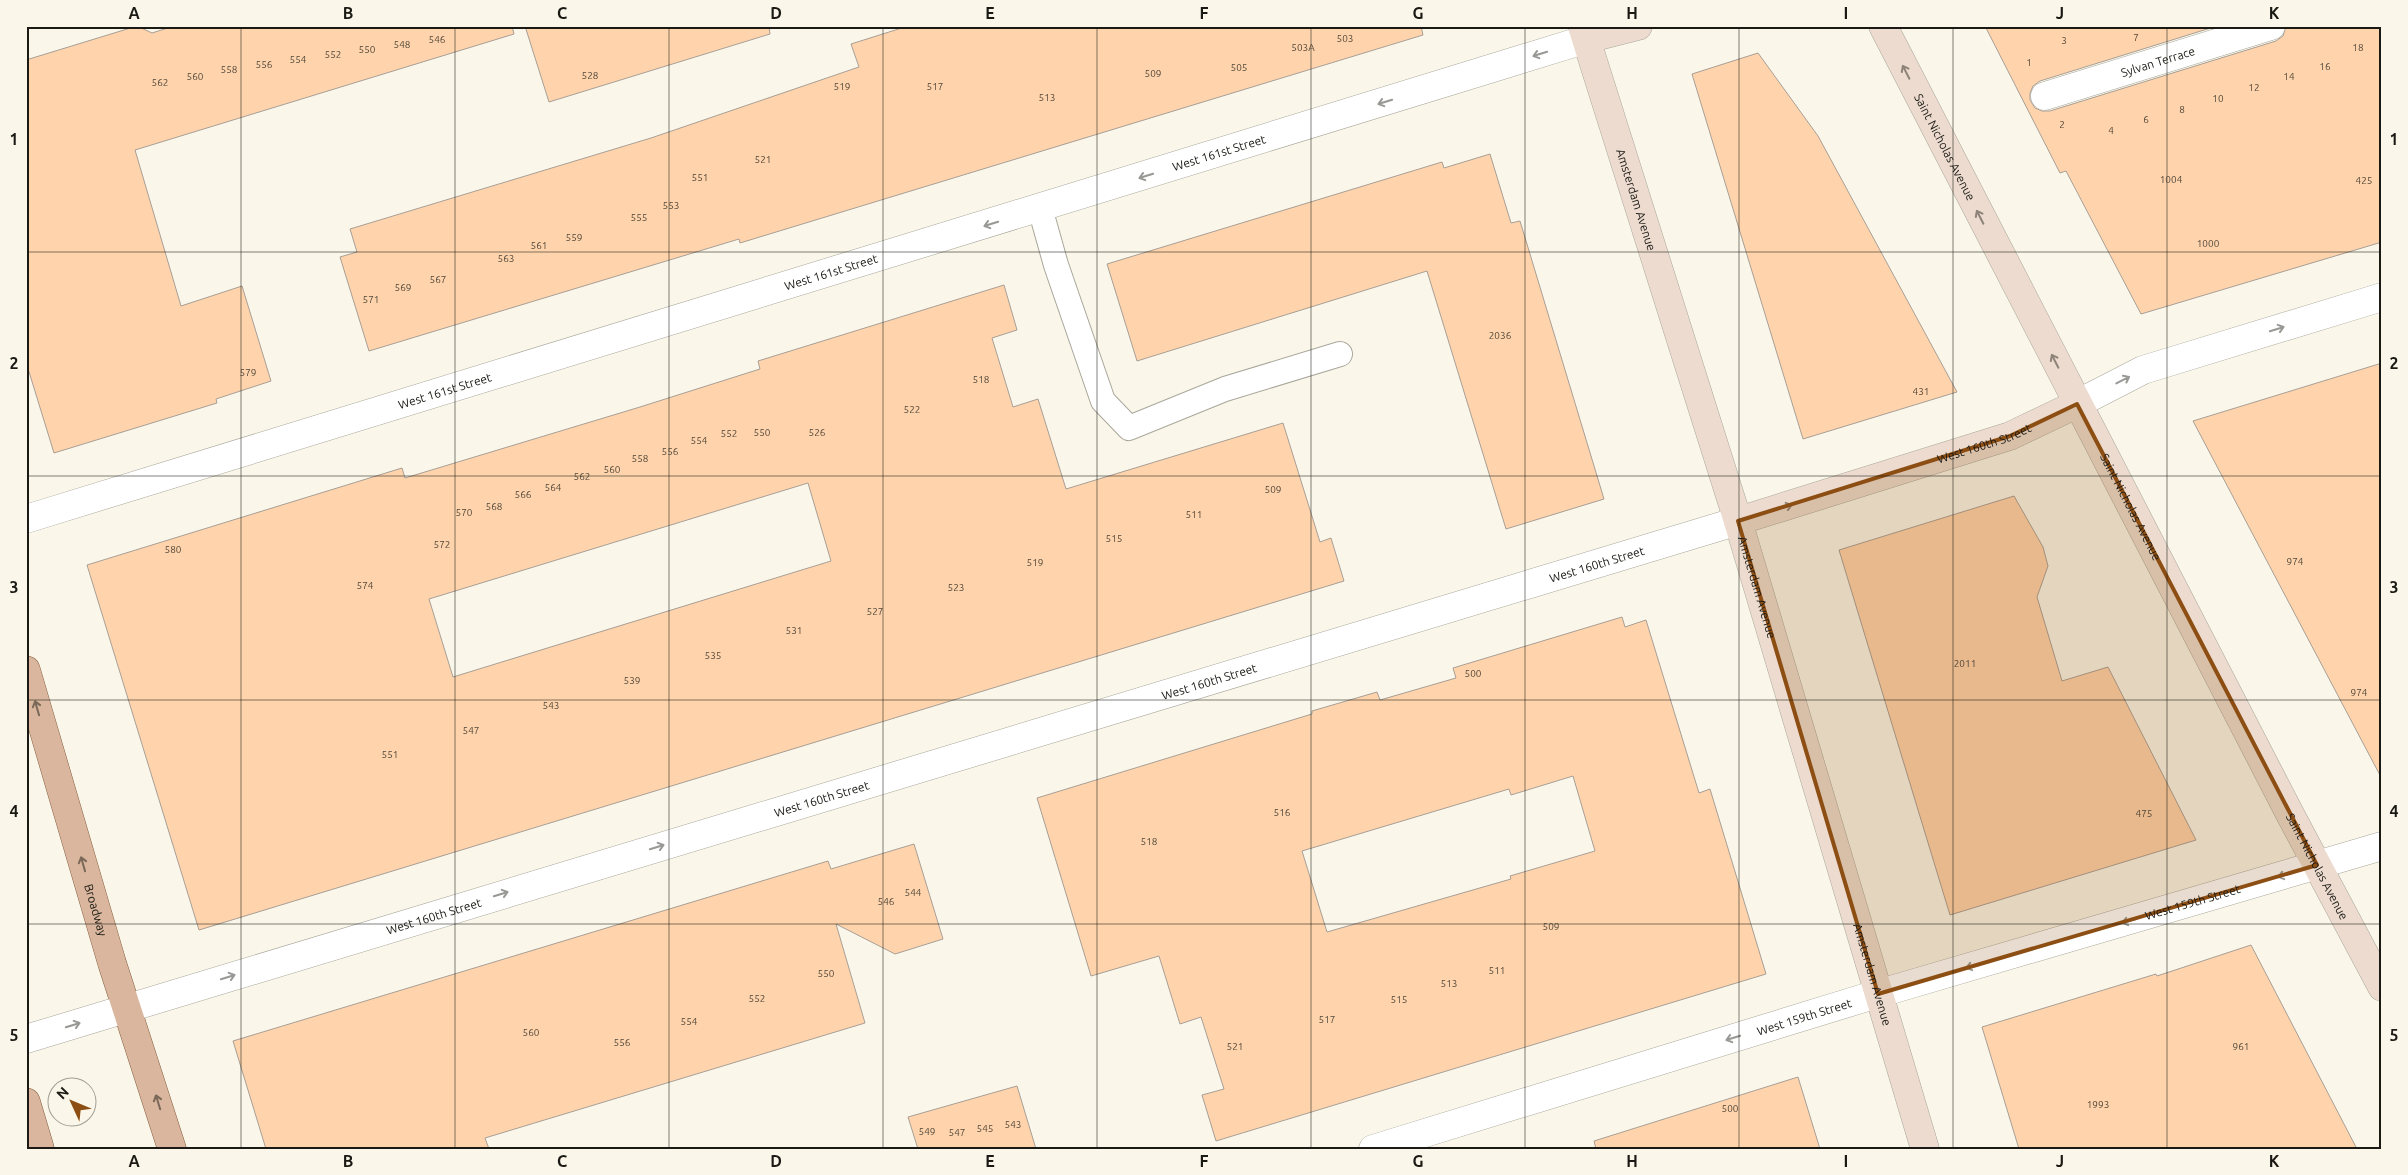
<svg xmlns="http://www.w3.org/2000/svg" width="2408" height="1175" font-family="Ubuntu,sans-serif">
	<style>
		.building { fill: #ffd4ac; stroke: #a89e95; fill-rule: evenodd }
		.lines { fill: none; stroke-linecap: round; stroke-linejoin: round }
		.service-casing { stroke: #a9a79b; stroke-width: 26 }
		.minor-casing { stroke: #a9a79b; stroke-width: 29 }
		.secondary-casing { stroke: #a9a79b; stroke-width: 29 }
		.primary-casing { stroke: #866042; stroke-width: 29 }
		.service { stroke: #fff; stroke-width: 24 }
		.minor { stroke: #fff; stroke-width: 28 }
		.secondary { stroke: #ecdbce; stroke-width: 28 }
		.primary { stroke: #d9b69d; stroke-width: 28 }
		.oneway { stroke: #989895 }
		.oneway2 { stroke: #8e847a }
		.oneway3 { stroke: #7a6858 }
		.marked { fill: #8d4e13; fill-opacity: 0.2; stroke: #8d4e13; stroke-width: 4; stroke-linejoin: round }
		.grid { fill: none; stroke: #1a1914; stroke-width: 1; stroke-opacity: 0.55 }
		.labels { text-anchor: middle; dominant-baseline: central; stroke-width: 4; stroke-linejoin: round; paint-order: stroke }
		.number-label { font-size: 10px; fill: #53483a }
		.street-label { font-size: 12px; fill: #1a1914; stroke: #faf7ea }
		.neatline { fill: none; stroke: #1a1914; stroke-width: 2 }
		.grid-label { font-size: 16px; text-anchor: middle; font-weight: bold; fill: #1a1914 }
	</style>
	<rect width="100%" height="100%" fill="#faf7ea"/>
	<g class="building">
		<polygon points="137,26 152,33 174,26 512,26 514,34 135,150 181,306 242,286 271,381 216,399 217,403 54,453 26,362 26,60"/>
		<polygon points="525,26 769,26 770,34 549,102"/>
		<polygon points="908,26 1421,26 1423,35 740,243 739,239 369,351 340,257 357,252 350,229 651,138 859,67 851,44"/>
		<polygon points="1985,26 2217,26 2040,81 2033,86 2030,93 2030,100 2035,108 2042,111 2050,111 2276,41 2283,36 2286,26 2382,26 2382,242 2141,314 2066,171 2060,173"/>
		<polygon points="1758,53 1818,136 1957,392 1803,439 1692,74"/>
		<polygon points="1490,154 1511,223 1520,221 1604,499 1506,529 1427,271 1137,361 1107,264 1442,162 1444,168"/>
		<path d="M1004,285L1017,330L992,338L1013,407L1038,399L1066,489L1283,423L1320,542L1331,538L1344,581L199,930L87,565L402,468L405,478L640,407L760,369L758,361ZM808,483L831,561L453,677L429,599Z"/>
		<polygon points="2382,363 2382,779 2193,421"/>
		<polygon points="2014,496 2043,547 2048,566 2037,597 2062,681 2108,667 2196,840 1950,915 1839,550"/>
		<path d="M1622,617L1625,627L1646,620L1699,793L1710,789L1766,974L1216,1141L1202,1095L1224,1089L1201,1017L1180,1024L1159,956L1091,976L1037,798L1312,714V711L1377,692L1380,700L1456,678L1453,668ZM1573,776L1595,851L1510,876L1511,879L1327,932L1302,851L1509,789L1511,795Z"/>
		<polygon points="914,844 943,939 895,954 836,924 865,1023 485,1138 489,1149 266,1149 233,1041 828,861 831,869"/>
		<polygon points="2251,945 2357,1149 2019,1149 1982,1027 2156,974 2157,976"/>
		<polygon points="1798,1077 1820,1149 1596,1149 1594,1141"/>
		<polygon points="1017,1086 1036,1149 918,1149 908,1117"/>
	</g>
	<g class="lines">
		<defs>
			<polyline id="service" points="1040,208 1056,265 1103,401 1129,428 1225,389 1340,354"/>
			<g id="minor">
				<path id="s1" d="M2045,96L2271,26"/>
				<polyline points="2077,404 2143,370 2382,297"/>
				<path id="s2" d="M26,519L1587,39"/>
				<path id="s3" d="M26,1039L1738,521"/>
				<path id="s4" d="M1373,1149L1877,994L2382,846"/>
			</g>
			<g id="secondary">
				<path id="s5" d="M1582,26L1738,521L1925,1149"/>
				<path id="s6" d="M1883,26L2291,816L2382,987"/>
				<polyline points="1587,39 1638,26"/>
				<path id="s7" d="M1738,521L2010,436L2077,404"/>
			</g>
			<g id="primary">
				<path id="s8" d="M26,670L112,963L172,1149"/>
				<polyline points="26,1102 40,1149"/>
			</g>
		</defs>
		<use href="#service" class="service-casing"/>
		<use href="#minor" class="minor-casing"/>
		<use href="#secondary" class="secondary-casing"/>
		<use href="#primary" class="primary-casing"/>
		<use href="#service" class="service"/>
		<use href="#minor" class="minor"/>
		<use href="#secondary" class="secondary"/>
		<use href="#primary" class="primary"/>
	</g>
	<defs><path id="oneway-shaft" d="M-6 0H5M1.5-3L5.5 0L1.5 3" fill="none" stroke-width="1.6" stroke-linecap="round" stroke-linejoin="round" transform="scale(1.25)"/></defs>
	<g class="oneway">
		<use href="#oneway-shaft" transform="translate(1540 54) rotate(163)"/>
		<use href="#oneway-shaft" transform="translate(1385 102) rotate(163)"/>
		<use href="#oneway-shaft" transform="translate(1146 176) rotate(163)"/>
		<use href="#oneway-shaft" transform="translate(991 224) rotate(163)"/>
		<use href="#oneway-shaft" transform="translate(2277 329) rotate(-17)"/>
		<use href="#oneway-shaft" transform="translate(2123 380) rotate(-27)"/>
		<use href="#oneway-shaft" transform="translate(657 847) rotate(-17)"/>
		<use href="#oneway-shaft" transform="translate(2285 875) rotate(164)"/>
		<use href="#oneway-shaft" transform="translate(501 894) rotate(-17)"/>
		<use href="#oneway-shaft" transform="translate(2129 921) rotate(164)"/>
		<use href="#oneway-shaft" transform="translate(1973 966) rotate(164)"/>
		<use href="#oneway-shaft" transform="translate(228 977) rotate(-17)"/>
		<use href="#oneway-shaft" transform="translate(73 1025) rotate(-17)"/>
		<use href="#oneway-shaft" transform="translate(1733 1038) rotate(163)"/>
	</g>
	<g class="oneway2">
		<use href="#oneway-shaft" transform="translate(1906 72) rotate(-117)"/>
		<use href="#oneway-shaft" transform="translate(1980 217) rotate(-117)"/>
		<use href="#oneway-shaft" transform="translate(2055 361) rotate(-117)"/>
		<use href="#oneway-shaft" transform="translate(1785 507) rotate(-17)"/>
	</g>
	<g class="oneway3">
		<use href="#oneway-shaft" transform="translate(37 708) rotate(-106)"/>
		<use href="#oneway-shaft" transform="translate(83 864) rotate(-106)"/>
		<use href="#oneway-shaft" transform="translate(158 1102) rotate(-107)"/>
	</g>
	<path class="marked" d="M2077,404L2317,865L1878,994L1738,521L2010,436Z"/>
	<path class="grid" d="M241,26V1149M455,26V1149M669,26V1149M883,26V1149M1097,26V1149M1311,26V1149M1525,26V1149M1739,26V1149M1953,26V1149M2167,26V1149M26,252H2382M26,476H2382M26,700H2382M26,924H2382"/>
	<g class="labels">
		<g class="number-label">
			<text x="2136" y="37">7</text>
			<text x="1345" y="38">503</text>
			<text x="437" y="39">546</text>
			<text x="2064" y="40">3</text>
			<text x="402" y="44">548</text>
			<text x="1303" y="47">503A</text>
			<text x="2358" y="47">18</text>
			<text x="367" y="49">550</text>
			<text x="333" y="54">552</text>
			<text x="298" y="59">554</text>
			<text x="2029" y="62">1</text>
			<text x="264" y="64">556</text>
			<text x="2325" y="66">16</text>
			<text x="1239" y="67">505</text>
			<text x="229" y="69">558</text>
			<text x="1153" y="73">509</text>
			<text x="590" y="75">528</text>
			<text x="195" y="76">560</text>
			<text x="2289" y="76">14</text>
			<text x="160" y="82">562</text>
			<text x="842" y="86">519</text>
			<text x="935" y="86">517</text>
			<text x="2254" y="87">12</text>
			<text x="1047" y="97">513</text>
			<text x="2218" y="98">10</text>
			<text x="2182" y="109">8</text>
			<text x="2146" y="119">6</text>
			<text x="2062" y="124">2</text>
			<text x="2111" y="130">4</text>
			<text x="763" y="159">521</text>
			<text x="700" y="177">551</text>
			<text x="2171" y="179">1004</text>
			<text x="2364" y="180">425</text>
			<text x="671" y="205">553</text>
			<text x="639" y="217">555</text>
			<text x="574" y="237">559</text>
			<text x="2208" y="243">1000</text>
			<text x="539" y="245">561</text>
			<text x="506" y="258">563</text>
			<text x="438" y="279">567</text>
			<text x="403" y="287">569</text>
			<text x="371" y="299">571</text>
			<text x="1500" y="335">2036</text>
			<text x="248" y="372">579</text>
			<text x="981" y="379">518</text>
			<text x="1921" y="391">431</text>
			<text x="912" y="409">522</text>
			<text x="762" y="432">550</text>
			<text x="817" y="432">526</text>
			<text x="729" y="433">552</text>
			<text x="699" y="440">554</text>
			<text x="670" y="451">556</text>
			<text x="640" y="458">558</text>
			<text x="612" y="469">560</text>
			<text x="582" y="476">562</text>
			<text x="553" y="487">564</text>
			<text x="1273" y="489">509</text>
			<text x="523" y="494">566</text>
			<text x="494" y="506">568</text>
			<text x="464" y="512">570</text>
			<text x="1194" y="514">511</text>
			<text x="1114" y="538">515</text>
			<text x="442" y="544">572</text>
			<text x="173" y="549">580</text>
			<text x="2295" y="561">974</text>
			<text x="1035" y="562">519</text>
			<text x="365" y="585">574</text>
			<text x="956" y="587">523</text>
			<text x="875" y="611">527</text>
			<text x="794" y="630">531</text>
			<text x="713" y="655">535</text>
			<text x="1965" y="663">2011</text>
			<text x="1473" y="673">500</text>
			<text x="632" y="680">539</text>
			<text x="2359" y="692">974</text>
			<text x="551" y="705">543</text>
			<text x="471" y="730">547</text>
			<text x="390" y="754">551</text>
			<text x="1282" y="812">516</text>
			<text x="2144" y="813">475</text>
			<text x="1149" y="841">518</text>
			<text x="913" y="892">544</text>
			<text x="886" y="901">546</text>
			<text x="1551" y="926">509</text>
			<text x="1497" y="970">511</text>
			<text x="826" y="973">550</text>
			<text x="1449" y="983">513</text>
			<text x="757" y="998">552</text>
			<text x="1399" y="999">515</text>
			<text x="1327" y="1019">517</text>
			<text x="689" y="1021">554</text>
			<text x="531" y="1032">560</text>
			<text x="622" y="1042">556</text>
			<text x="1235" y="1046">521</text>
			<text x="2241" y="1046">961</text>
			<text x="2098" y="1104">1993</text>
			<text x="1730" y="1108">500</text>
			<text x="1013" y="1124">543</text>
			<text x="985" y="1128">545</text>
			<text x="927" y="1131">549</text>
			<text x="957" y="1132">547</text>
		</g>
		<g class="street-label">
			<text stroke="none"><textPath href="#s1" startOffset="118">Sylvan Terrace</textPath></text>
			<text stroke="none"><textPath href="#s6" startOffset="136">Saint Nicholas Avenue</textPath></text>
			<text stroke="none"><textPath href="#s2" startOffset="1248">West 161st Street</textPath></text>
			<text stroke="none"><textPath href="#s5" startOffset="182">Amsterdam Avenue</textPath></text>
			<text stroke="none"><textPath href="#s2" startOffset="842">West 161st Street</textPath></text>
			<text stroke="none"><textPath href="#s2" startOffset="438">West 161st Street</textPath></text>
			<text stroke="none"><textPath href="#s7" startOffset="258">West 160th Street</textPath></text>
			<text stroke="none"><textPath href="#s6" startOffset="541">Saint Nicholas Avenue</textPath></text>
			<text stroke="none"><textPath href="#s3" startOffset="1641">West 160th Street</textPath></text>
			<text stroke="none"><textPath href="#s5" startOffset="588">Amsterdam Avenue</textPath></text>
			<text stroke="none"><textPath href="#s3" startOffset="1236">West 160th Street</textPath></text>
			<text stroke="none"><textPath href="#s3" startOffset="831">West 160th Street</textPath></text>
			<text stroke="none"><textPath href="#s6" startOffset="946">Saint Nicholas Avenue</textPath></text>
			<text stroke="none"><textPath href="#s4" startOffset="856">West 159th Street</textPath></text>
			<text stroke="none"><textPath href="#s8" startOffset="250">Broadway</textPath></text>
			<text stroke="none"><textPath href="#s3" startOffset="426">West 160th Street</textPath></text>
			<text stroke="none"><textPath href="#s5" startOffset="992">Amsterdam Avenue</textPath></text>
			<text stroke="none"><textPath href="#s4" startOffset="451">West 159th Street</textPath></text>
		</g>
	</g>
	<rect width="2408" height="1175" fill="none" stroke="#faf7ea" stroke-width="55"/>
	<g transform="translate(72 1102) rotate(314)"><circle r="24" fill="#faf7ea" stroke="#a09e94"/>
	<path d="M0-4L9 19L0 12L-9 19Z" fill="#8d4e13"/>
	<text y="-8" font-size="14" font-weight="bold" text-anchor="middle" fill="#1a1914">N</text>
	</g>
	<rect x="28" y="28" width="2352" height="1120" class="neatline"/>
	<g class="grid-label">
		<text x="134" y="19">A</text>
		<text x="348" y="19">B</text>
		<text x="562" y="19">C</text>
		<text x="776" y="19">D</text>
		<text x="990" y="19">E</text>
		<text x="1204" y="19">F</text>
		<text x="1418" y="19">G</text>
		<text x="1632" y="19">H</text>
		<text x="1846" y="19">I</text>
		<text x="2060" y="19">J</text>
		<text x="2274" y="19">K</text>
		<text x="14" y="145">1</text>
		<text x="2394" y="145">1</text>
		<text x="14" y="369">2</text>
		<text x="2394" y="369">2</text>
		<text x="14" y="593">3</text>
		<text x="2394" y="593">3</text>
		<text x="14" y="817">4</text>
		<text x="2394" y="817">4</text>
		<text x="14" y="1041">5</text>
		<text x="2394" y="1041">5</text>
		<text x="134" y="1167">A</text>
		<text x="348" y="1167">B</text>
		<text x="562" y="1167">C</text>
		<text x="776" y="1167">D</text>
		<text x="990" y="1167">E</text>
		<text x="1204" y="1167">F</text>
		<text x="1418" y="1167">G</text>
		<text x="1632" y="1167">H</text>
		<text x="1846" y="1167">I</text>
		<text x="2060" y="1167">J</text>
		<text x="2274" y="1167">K</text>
	</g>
</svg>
